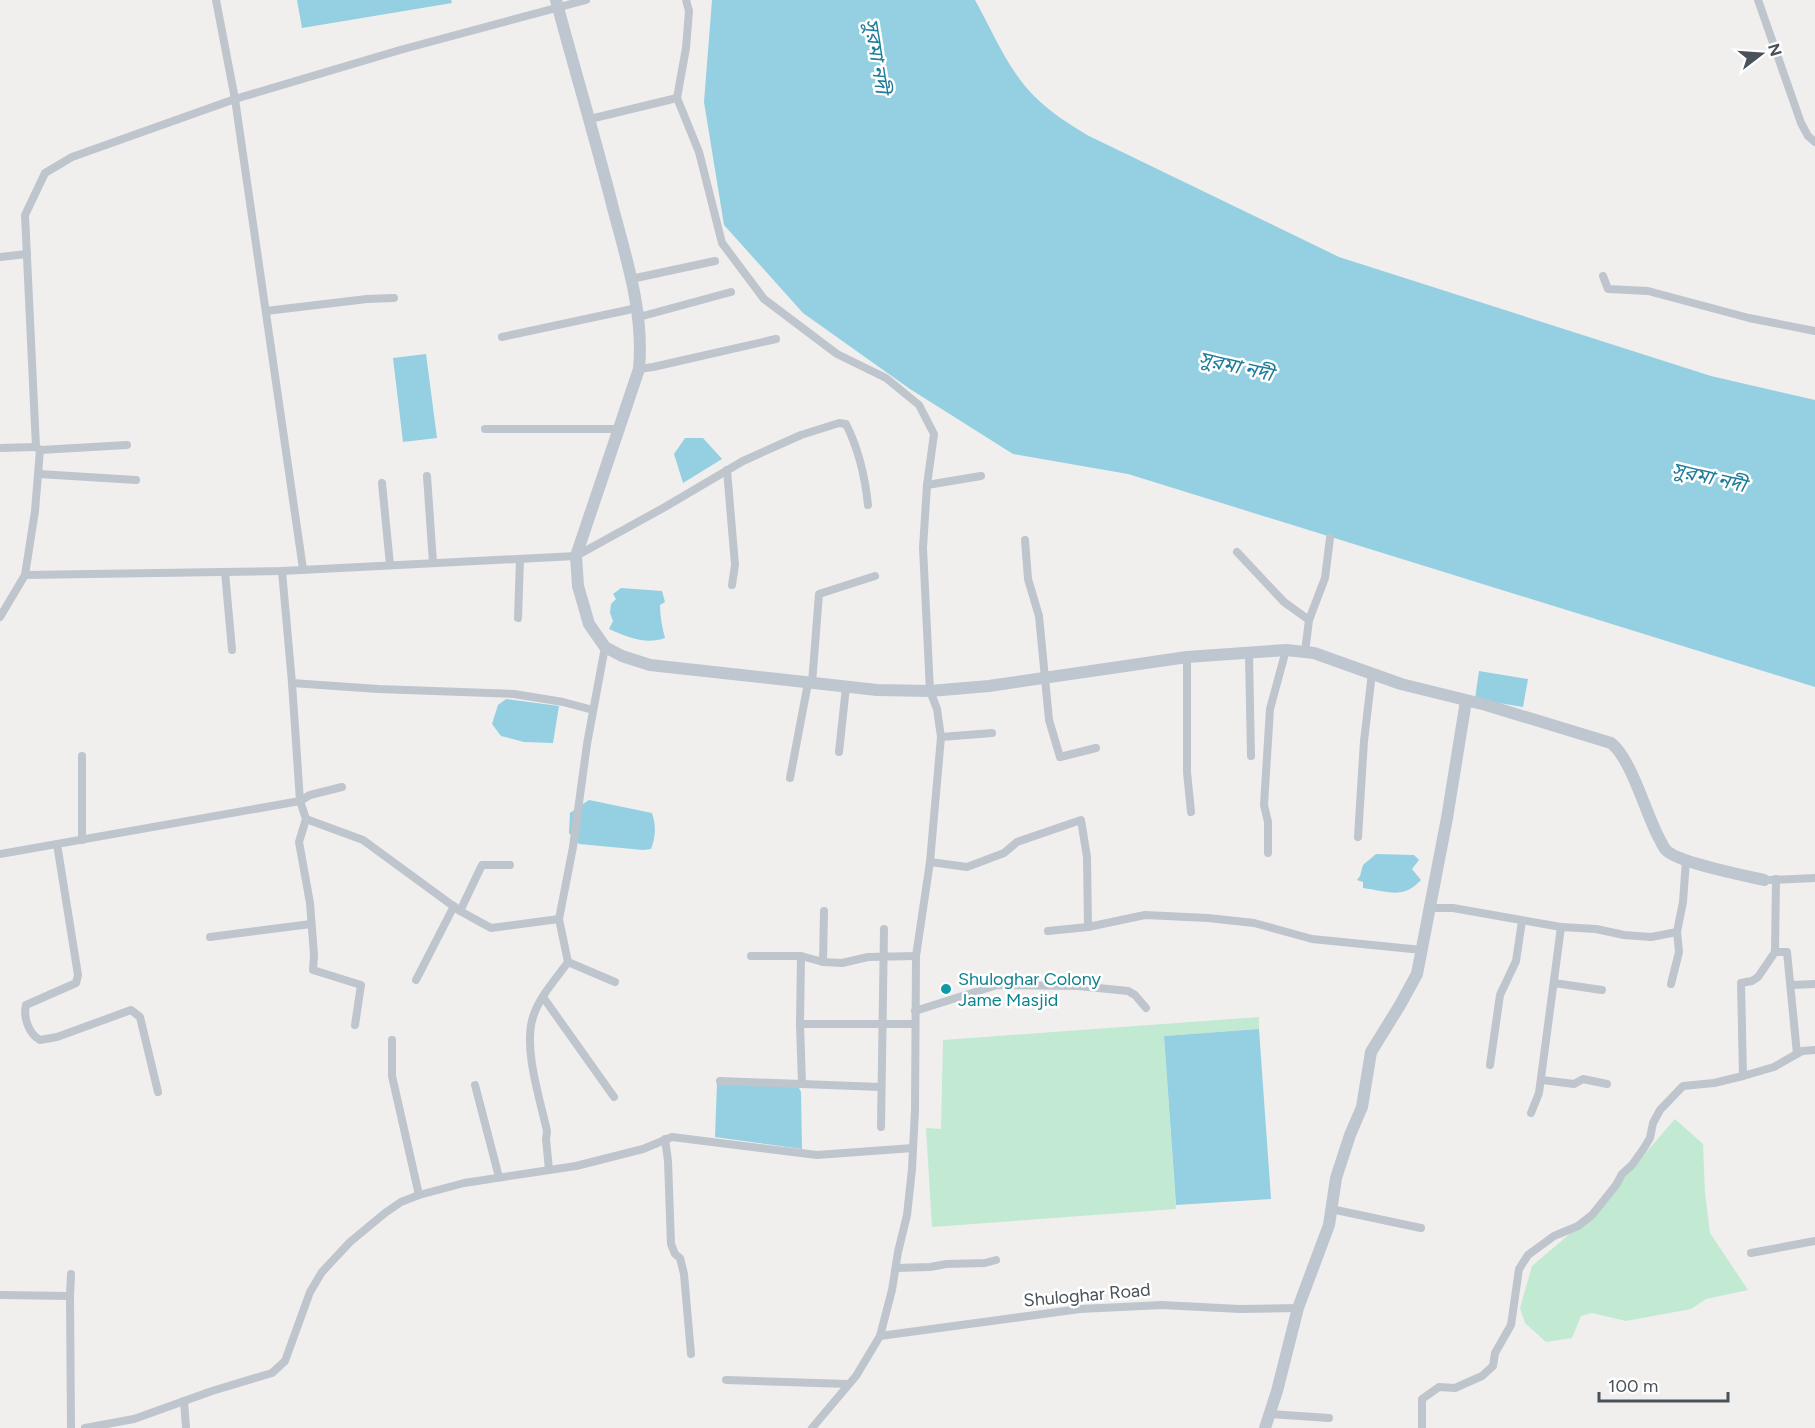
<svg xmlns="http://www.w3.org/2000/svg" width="1815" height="1428" font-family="Figtree,'Noto Sans Bengali',sans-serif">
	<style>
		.green { fill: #c2e9d2 }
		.water { fill: #94d0e1 }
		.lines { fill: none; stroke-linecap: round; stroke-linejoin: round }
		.street { stroke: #bec5cc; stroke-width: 8 }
		.secondary { stroke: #bec6d0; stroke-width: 12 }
		.culture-dot { fill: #0f9aa8; stroke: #fff; stroke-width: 2 }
		.labels { text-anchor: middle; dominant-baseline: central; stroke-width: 5; stroke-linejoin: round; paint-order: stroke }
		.culture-label { font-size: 18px; fill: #0d838f; stroke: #fff; text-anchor: start }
		.street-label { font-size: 18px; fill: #495159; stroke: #fff }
		.water-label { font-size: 20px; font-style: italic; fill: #1d7c98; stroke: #fff }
	</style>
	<rect width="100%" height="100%" fill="#f1eeee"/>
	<g class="green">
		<polygon points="1259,1017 1259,1029 1164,1036 1176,1209 932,1227 926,1128 941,1129 943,1040"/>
		<polygon points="1675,1119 1703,1144 1705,1193 1710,1233 1748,1290 1706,1299 1691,1309 1626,1321 1592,1313 1581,1316 1572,1338 1546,1342 1525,1323 1520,1308 1532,1266 1592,1215"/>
	</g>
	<g class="water">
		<polygon points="297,0 451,0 452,3 302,28"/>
		<path d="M712,0H975C993,32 1008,70 1034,96C1050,112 1069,124 1087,135L1339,257L1711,376L1815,400V687L1128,474L1013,454L910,389L803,313L724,225L704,102Z"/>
		<polygon points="426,354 437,438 403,442 393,358"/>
		<polygon points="685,438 703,438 722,459 683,483 674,454"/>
		<path d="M621,588L662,591L665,602L660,605C660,616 662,627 665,638C646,645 627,637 609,629L613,621L610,613L611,604L616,599L613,594Z"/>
		<polygon points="1479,671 1528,679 1523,707 1475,699"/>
		<polygon points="506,699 559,706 553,743 524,742 501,736 492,724 498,705"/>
		<path d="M589,800L652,813C656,826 656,836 651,849L643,850L579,844L569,833L570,813Z"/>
		<path d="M1376,854L1414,855L1419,860L1412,869L1421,880C1403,900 1387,891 1363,888V882L1357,880L1360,876L1363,865Z"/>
		<polygon points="1259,1029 1271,1199 1176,1205 1164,1036"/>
		<polygon points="717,1083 798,1086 801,1092 802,1149 715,1137"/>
	</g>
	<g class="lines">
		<g class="street">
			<polyline points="216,0 235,99 303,569"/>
			<polyline points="686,0 689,11 686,48 677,98 699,152 722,243 764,299 837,354 886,378 919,405 934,434 927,485 923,548 930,691 937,709 941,737 930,862 916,956 915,1110 912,1169 907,1215 898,1252 892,1290 880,1336 856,1376 812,1428"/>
			<polyline points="1758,0 1801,123 1808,136 1815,142"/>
			<polyline points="590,119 677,98"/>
			<polyline points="0,257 27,254"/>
			<polyline points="1603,276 1608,289 1648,291 1749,318 1815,331"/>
			<polyline points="631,279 715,261"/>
			<polyline points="266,311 367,299 394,298"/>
			<polyline points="639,317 731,292"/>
			<polyline points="502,337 637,308"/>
			<polyline points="639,369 653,367 776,339"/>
			<polyline points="485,429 618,429"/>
			<polyline points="0,448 36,447"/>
			<polyline points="40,450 127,445"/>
			<polyline points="727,470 735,565 732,585"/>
			<polyline points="39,474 136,480"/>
			<polyline points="427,476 433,563"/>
			<polyline points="382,483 390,565"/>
			<polyline points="927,485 981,476"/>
			<polyline points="1025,540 1028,579 1039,616 1049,720 1060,757 1096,748"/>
			<polyline points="1237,552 1284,602 1309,620"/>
			<polyline points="282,571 292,683 300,801 306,819 299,842 310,903 314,955 313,970 361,985 355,1025"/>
			<polyline points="225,572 232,650"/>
			<path d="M25,575L282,571L576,556L665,507L743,461L801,435L839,423L846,424C859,450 865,476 868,505"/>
			<polyline points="0,617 25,575 35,511 40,450 36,447 25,215 45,173 72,157 235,99 400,50 586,0"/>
			<polyline points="518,618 520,559"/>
			<polyline points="605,647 587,744 573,847 559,919 568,962 615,982"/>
			<polyline points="1305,652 1309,620 1325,578 1330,538"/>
			<polyline points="1249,654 1251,756"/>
			<polyline points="1187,657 1187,772 1191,812"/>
			<polyline points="292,683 378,689 514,694 563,702 593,710"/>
			<polyline points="812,683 819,594 875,576"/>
			<polyline points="941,737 992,733"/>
			<polyline points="839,752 846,687"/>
			<polyline points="790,778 808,683"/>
			<polyline points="306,819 363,840 460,911 491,928 559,919"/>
			<polyline points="1358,837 1364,741 1372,673"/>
			<polyline points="82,840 82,756"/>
			<path d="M57,844L78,975L76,983L26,1005C23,1018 29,1034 40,1040L57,1037L131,1010L140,1017L158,1092"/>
			<polyline points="1268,853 1268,822 1264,805 1270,709 1286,650"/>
			<polyline points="0,854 300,801 310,795 342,787"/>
			<polyline points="930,862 967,867 1004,853 1017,842 1081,820 1087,857 1088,927"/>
			<polyline points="1770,880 1815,878"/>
			<polyline points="1430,908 1453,908 1561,927 1539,1093 1531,1113"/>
			<polyline points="460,911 482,865 510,865"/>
			<polyline points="1561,927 1596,929 1624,935 1651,937 1677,932"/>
			<polyline points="1048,931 1088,927 1145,915 1208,918 1254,923 1312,939 1422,950"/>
			<polyline points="210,937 311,924"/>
			<polyline points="1775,952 1787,952 1797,1054"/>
			<polyline points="751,956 801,956 823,962 842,963 868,957 916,956"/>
			<polyline points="801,956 800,1024 802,1084"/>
			<polyline points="823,962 824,911"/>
			<polyline points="416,980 454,906"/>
			<polyline points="1554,983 1602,990"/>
			<polyline points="1671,984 1679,952 1677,932 1683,902 1686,860"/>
			<polyline points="1792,985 1815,984"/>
			<polyline points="543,997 614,1097"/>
			<polyline points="915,1011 997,985 1078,986 1128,991 1135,995 1146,1008"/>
			<polyline points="800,1024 915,1024"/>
			<polyline points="392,1040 392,1076 419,1195"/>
			<polyline points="1490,1065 1500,995 1516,961 1522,921"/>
			<polyline points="1743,1076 1774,1067 1802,1051 1815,1050"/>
			<polyline points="1542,1080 1574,1084 1583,1079 1607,1084"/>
			<polyline points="720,1081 881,1087"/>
			<polyline points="475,1085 499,1177"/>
			<polyline points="881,1127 884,929"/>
			<polyline points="665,1139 668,1161 671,1244 675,1254 680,1258 684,1274 691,1354"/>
			<path d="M549,1170L546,1139L547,1131C540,1099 523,1048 533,1017C539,997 556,979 568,962"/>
			<polyline points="1331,1209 1421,1228"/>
			<polyline points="1751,1253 1815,1241"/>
			<polyline points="896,1268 930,1267 946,1264 985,1263 996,1260"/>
			<polyline points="0,1295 70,1296"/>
			<polyline points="880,1336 1080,1309 1162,1305 1240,1309 1298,1308"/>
			<polyline points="726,1380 848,1384"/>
			<polyline points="184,1401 186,1428"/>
			<polyline points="1270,1414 1329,1418"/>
			<polyline points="71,1428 70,1296 71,1274"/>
			<polyline points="85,1428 134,1419 212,1391 272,1373 285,1361 310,1292 322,1272 350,1242 385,1213 401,1202 419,1195 464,1183 576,1166 643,1149 672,1137 817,1155 913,1148"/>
			<polyline points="1422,1428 1422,1399 1439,1387 1455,1388 1482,1376 1493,1366 1495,1353 1511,1325 1519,1269 1528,1255 1554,1236 1578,1226 1592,1215 1616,1185 1622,1174 1632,1165 1644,1148 1650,1138 1653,1123 1660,1110 1683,1086 1714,1083 1743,1076 1741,983 1752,981 1758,977 1775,952 1776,879"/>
		</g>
		<g class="secondary">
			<path d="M556,0C575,71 596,141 614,212C628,264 644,315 639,369L576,556L578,586L589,624L605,647L622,656L650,665L877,690L930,691L989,686L1187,657L1286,650L1314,653L1401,684L1486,705L1611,743C1631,758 1646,814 1659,838C1661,841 1663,847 1666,850C1678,863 1744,875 1764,880"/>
			<polyline points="1265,1428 1277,1391 1298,1308 1329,1225 1336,1178 1350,1135 1362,1107 1371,1052 1400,1005 1417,974 1447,818 1466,701"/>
		</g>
	</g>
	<circle class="culture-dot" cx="946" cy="989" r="6"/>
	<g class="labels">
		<g class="culture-label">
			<text x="958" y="979">Shuloghar Colony<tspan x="958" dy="21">Jame Masjid</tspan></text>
		</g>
		<g class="street-label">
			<text transform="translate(1087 1295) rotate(-5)">Shuloghar Road</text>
		</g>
		<g class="water-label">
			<text transform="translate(877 56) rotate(81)">সুরমা নদী</text>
			<text transform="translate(1236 366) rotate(13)">সুরমা নদী</text>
			<text transform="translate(1709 477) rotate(13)">সুরমা নদী</text>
		</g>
	</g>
	<g transform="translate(1761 54) rotate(73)" stroke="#ffffff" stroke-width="4.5" paint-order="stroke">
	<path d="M0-4.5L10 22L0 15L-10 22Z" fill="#495159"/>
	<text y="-9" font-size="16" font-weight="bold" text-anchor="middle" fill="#495159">N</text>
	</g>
	<path d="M1599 1392v9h129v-9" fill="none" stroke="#495159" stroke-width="3"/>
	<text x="1608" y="1392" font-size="18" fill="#495159" stroke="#ffffff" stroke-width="4.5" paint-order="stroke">100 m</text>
</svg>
